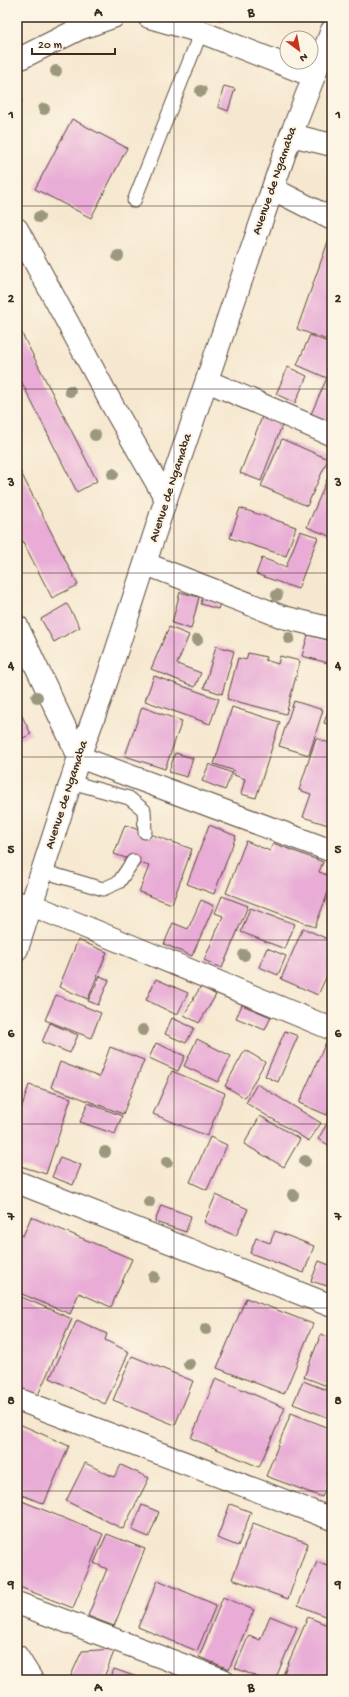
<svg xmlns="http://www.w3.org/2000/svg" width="349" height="1697" font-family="'Gochi Hand',sans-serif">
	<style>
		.building { fill: #e8acd6 }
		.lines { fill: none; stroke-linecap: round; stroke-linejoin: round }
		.lane-casing { stroke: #574639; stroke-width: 15 }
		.street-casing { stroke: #574639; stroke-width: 24 }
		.secondary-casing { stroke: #574639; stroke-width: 24 }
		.primary-casing { stroke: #574639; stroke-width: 24 }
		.lane { stroke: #fff; stroke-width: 13 }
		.street { stroke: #fff; stroke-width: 22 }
		.secondary { stroke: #fff; stroke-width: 22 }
		.primary { stroke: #fff; stroke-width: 22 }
		.tree { fill: #9c987e }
		.grid { fill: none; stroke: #3b2a1e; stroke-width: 1; stroke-opacity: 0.55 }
		.labels { text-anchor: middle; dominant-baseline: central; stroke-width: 4; stroke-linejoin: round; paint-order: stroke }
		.street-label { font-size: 13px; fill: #3b2a1e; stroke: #fcf5e5 }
		.neatline { fill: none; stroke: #3b2a1e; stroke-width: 1.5 }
		.grid-label { font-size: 13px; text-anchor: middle; font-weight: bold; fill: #3b2a1e }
	</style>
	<rect width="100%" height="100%" fill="#fcf5e5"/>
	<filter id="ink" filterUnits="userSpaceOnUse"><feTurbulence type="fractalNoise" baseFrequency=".025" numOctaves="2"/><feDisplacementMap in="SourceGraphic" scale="8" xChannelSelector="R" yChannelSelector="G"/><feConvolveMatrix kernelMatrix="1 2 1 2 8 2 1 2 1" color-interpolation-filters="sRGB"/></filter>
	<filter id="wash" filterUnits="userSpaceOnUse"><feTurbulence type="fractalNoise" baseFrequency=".012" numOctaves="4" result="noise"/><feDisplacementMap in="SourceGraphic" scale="16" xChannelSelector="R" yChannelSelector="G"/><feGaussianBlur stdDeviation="0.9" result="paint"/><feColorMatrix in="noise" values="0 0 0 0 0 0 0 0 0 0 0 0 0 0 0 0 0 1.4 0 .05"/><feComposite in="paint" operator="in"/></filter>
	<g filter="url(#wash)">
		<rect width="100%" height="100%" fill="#f6e8d0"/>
		<g id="blocks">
			<g class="building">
				<polygon points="210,17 225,17 224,21"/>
				<polygon points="224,86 235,89 228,111 218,107"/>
				<polygon points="17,91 22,102 17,104"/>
				<polygon points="72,119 127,148 91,218 35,189"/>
				<polygon points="330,236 332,236 332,336 330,341 297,329"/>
				<polygon points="17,324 97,481 77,492 17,373"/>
				<polygon points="310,335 332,344 332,422 311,414 327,378 297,365"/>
				<polygon points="288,367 307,376 295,403 276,394"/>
				<polygon points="262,417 282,425 261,481 240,473"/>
				<polygon points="282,439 328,459 307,506 261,486"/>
				<polygon points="17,465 78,585 52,598 17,530"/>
				<polygon points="332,468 332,537 307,527"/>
				<polygon points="240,508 296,527 286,556 230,538"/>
				<polygon points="300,531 318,537 298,589 256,574 262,558 286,567"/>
				<polygon points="180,592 199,597 191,629 172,623"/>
				<polygon points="203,595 221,600 218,609 201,604"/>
				<polygon points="67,604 80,627 54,642 41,619"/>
				<polygon points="169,627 189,635 177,664 201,673 195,687 151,669"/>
				<polygon points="308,635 332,641 332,664 302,656"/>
				<polygon points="216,646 234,651 222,694 204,688"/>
				<polygon points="248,653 266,657 265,660 278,664 280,656 300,661 286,714 227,699 238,658 246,660"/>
				<polygon points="154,676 219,699 210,724 145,701"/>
				<polygon points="332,698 332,725 324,723"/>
				<polygon points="294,701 323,710 309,755 279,746"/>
				<polygon points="17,706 31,734 17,741"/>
				<polygon points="142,707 182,721 165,769 125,756"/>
				<polygon points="232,707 280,722 256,798 241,794 245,779 234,775 235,771 214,764"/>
				<polygon points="316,738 332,744 331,826 303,817 311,794 299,790"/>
				<polygon points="175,753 193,758 187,777 169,772"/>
				<polygon points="209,764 232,773 225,790 202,781"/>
				<polygon points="125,825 192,849 172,904 139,892 149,866 114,854"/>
				<polygon points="209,825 236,836 214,894 187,884"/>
				<polygon points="246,841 270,851 273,843 323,862 319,872 332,877 332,882 315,927 226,893"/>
				<polygon points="222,896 248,906 222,968 204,960 223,916 215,913"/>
				<polygon points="201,900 214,906 192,956 164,944 173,923 188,929"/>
				<polygon points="250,908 295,924 285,949 241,932"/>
				<polygon points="303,928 332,941 332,964 318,995 281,979"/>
				<polygon points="78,940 107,952 88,999 59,987"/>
				<polygon points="267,948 286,956 278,975 259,967"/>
				<polygon points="100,976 109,980 98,1005 88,1001"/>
				<polygon points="156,979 188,993 177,1015 146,1000"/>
				<polygon points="201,986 216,995 199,1023 184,1015"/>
				<polygon points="56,995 101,1013 91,1038 45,1020"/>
				<polygon points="242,1005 271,1017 265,1030 236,1018"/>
				<polygon points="172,1018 194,1028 186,1043 165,1034"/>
				<polygon points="50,1023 78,1035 70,1053 42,1042"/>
				<polygon points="285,1031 298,1036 278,1082 265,1076"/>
				<polygon points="197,1039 231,1056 218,1082 184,1066"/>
				<polygon points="327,1040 332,1042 332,1104 327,1115 299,1103"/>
				<polygon points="156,1043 185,1056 178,1071 149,1058"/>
				<polygon points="110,1047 144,1060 123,1114 51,1087 60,1062 99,1077"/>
				<polygon points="245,1050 265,1062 245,1098 225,1086"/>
				<polygon points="172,1071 225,1093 207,1136 153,1114"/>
				<polygon points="257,1084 321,1123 309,1141 246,1103"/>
				<polygon points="29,1085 71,1098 46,1174 17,1165 17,1121"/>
				<polygon points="88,1103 122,1116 115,1134 80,1122"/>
				<polygon points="332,1115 332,1147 318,1139"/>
				<polygon points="260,1116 300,1139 284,1167 244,1144"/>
				<polygon points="210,1137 227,1145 207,1190 190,1182"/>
				<polygon points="60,1157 81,1165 73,1185 52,1177"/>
				<polygon points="216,1195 248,1209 236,1236 204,1222"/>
				<polygon points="161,1205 191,1216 186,1232 155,1222"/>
				<polygon points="31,1217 132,1259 111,1307 79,1293 70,1314 17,1292 17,1233 23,1236"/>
				<polygon points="275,1231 314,1246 304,1273 250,1253 256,1238 270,1243"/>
				<polygon points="319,1261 332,1266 332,1273 327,1286 311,1281"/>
				<polygon points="17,1295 72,1319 37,1397 17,1388"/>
				<polygon points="246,1298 313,1324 284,1394 217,1368"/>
				<polygon points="77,1320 107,1334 105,1340 129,1352 105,1404 50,1378"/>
				<polygon points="321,1334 332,1338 332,1388 304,1377"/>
				<polygon points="132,1356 193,1381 175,1425 113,1400"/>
				<polygon points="216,1378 285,1408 259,1467 191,1438"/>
				<polygon points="303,1381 332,1392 332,1419 293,1404"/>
				<polygon points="291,1413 332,1429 332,1473 322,1497 266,1476"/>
				<polygon points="17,1423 69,1446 44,1504 17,1493"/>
				<polygon points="85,1463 114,1477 121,1465 149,1478 123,1529 66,1501"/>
				<polygon points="17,1499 103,1534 73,1608 17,1586"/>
				<polygon points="230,1504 251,1512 238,1546 217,1538"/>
				<polygon points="142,1505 159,1512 149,1537 132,1530"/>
				<polygon points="253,1523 308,1543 288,1599 232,1579"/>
				<polygon points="107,1534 145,1549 114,1626 88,1616 107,1569 94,1563"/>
				<polygon points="317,1562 332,1568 332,1619 298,1605"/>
				<polygon points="158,1580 216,1605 197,1651 138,1627"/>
				<polygon points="223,1597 254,1610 229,1669 199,1657"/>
				<polygon points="270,1616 297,1627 275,1680 265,1680 235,1668 249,1635 260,1640"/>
				<polygon points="308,1617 332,1627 332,1680 281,1680"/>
				<polygon points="115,1649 103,1680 69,1680 82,1651"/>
				<polygon points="114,1669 145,1680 110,1680"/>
			</g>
		</g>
	</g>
	<g filter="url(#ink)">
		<use href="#blocks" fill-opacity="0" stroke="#574639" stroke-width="1"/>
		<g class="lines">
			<defs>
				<g id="lane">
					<polyline points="134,201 201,32"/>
					<polyline points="71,782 129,798 144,810 145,832"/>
					<polyline points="42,871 103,889 119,882 133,861"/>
				</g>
				<g id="street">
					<polyline points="149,17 201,32 313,76"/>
					<polyline points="17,60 79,29 113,17"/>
					<polyline points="291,135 332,145"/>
					<polyline points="273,189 332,219"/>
					<polyline points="17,229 114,408 166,499"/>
					<polyline points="207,381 332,435"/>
					<polyline points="146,564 283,617 332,629"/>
					<polyline points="17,626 79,757 332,851"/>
					<polyline points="17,903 32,905 332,1029"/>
					<polyline points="17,1182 332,1306"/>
					<polyline points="17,1399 332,1519"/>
					<polyline points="17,1603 223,1680"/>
				</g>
				<polyline id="secondary" points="17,949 79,757 103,692 166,499 291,135 332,30"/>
				<polyline id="primary" points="17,1656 32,1680"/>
			</defs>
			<use href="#lane" class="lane-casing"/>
			<use href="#street" class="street-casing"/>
			<use href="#secondary" class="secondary-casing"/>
			<use href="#primary" class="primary-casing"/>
			<use href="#lane" class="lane"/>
			<use href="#street" class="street"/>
			<use href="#secondary" class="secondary"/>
			<use href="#primary" class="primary"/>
		</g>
		<g class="tree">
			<circle cx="56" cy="71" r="6"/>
			<circle cx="201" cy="91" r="6"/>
			<circle cx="44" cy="109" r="6"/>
			<circle cx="39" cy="217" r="6"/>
			<circle cx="118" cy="256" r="6"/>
			<circle cx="70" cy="391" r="6"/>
			<circle cx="95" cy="435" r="6"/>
			<circle cx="113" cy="474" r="6"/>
			<circle cx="277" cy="595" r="6"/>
			<circle cx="289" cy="638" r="6"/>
			<circle cx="197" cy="640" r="6"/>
			<circle cx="37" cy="697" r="6"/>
			<circle cx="244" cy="955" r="6"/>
			<circle cx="143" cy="1030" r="6"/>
			<circle cx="105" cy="1152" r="6"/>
			<circle cx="305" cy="1161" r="6"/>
			<circle cx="167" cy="1162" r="6"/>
			<circle cx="293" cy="1195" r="6"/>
			<circle cx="149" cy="1202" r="6"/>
			<circle cx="154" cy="1277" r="6"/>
			<circle cx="206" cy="1329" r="6"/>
			<circle cx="189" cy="1364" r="6"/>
		</g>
	</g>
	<path class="grid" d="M174,17V1680M17,206H332M17,389H332M17,573H332M17,757H332M17,940H332M17,1124H332M17,1308H332M17,1491H332"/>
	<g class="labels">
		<g class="street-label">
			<text transform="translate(275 181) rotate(-71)">Avenue de Ngamaba</text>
			<text transform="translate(171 488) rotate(-72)">Avenue de Ngamaba</text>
			<text transform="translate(67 795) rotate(-72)">Avenue de Ngamaba</text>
		</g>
	</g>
	<rect width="349" height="1697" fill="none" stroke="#fcf5e5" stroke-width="44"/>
	<g transform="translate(299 50) rotate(148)"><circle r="19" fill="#fcf5e5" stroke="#afa495"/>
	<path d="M0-3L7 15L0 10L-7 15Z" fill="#c8321e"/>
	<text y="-6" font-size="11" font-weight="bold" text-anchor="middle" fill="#3b2a1e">N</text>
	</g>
	<path d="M32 48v6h83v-6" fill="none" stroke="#3b2a1e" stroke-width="2"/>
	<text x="38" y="48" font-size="12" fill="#3b2a1e" stroke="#fcf5e5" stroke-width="3" paint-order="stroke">20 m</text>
	<rect x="22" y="22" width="305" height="1653" class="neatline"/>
	<g class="grid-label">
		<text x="98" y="16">A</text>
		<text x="251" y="16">B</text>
		<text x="11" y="118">1</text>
		<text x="338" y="118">1</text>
		<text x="11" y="302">2</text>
		<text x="338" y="302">2</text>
		<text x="11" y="486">3</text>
		<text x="338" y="486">3</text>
		<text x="11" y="669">4</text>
		<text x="338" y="669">4</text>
		<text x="11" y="853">5</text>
		<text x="338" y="853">5</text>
		<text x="11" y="1037">6</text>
		<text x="338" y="1037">6</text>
		<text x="11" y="1220">7</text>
		<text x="338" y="1220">7</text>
		<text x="11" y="1404">8</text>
		<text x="338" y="1404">8</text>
		<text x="11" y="1588">9</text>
		<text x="338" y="1588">9</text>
		<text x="98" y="1691">A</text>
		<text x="251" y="1691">B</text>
	</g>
</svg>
